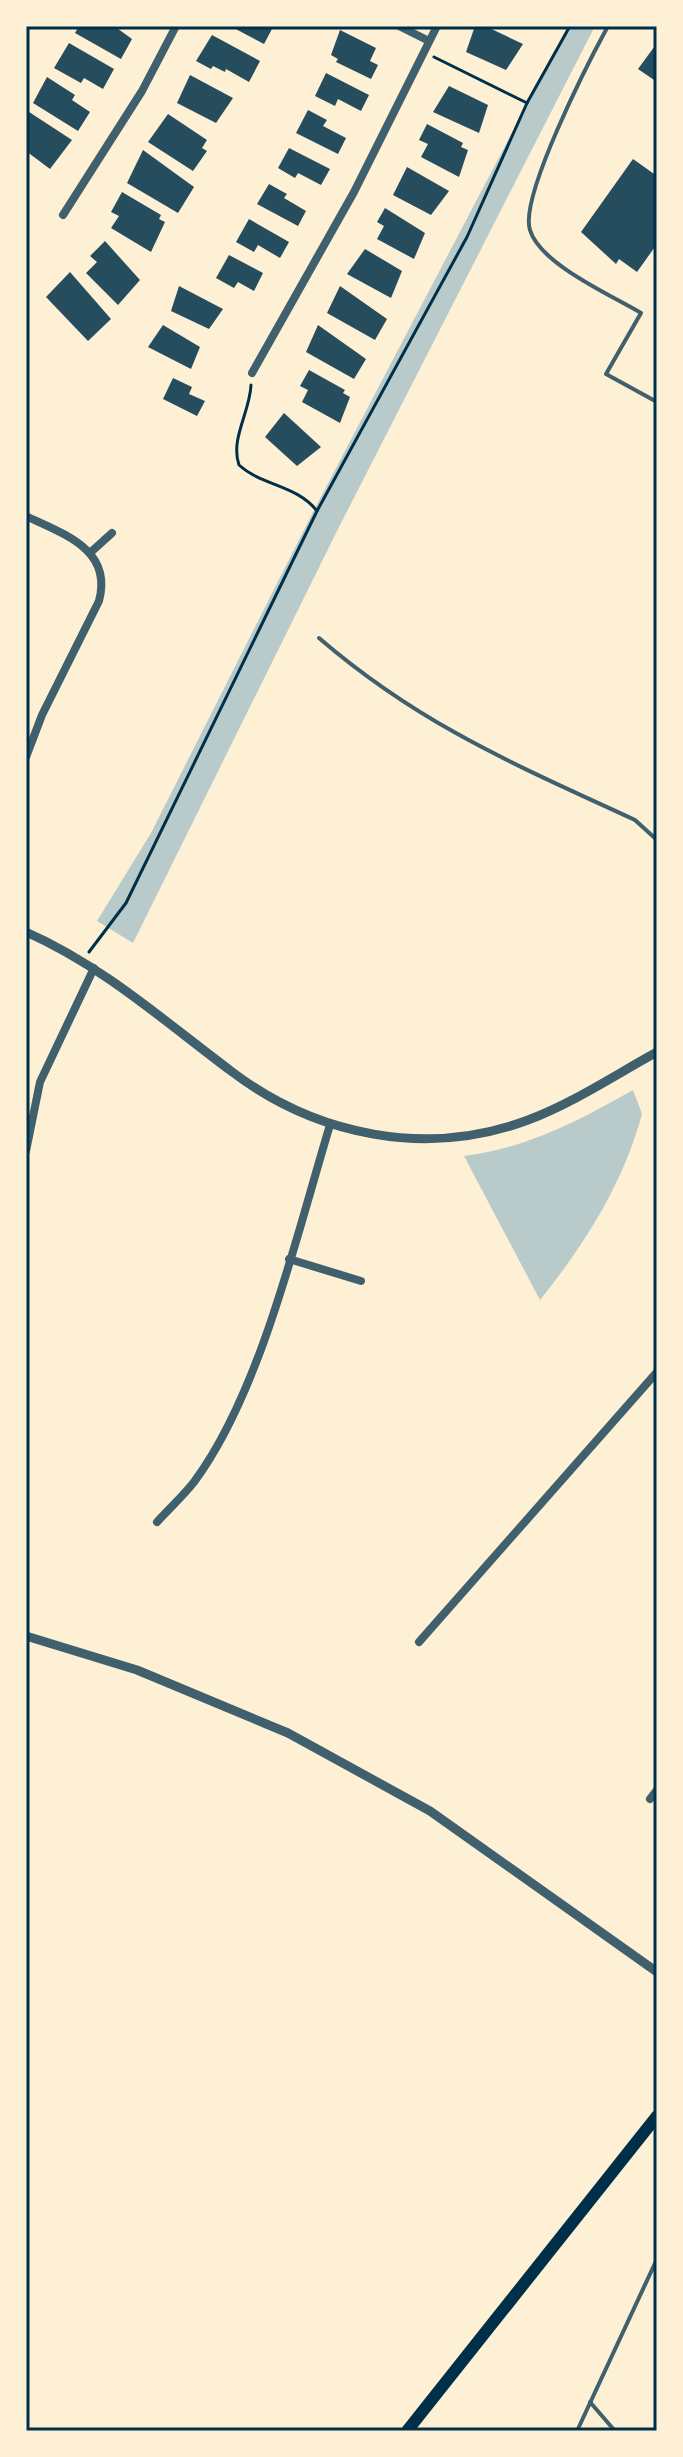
<svg xmlns="http://www.w3.org/2000/svg" width="683" height="2457" font-family="Cabin,sans-serif">
	<style>
		.green { fill: #b9caca }
		.building { fill: #264d5e }
		.lines { fill: none; stroke-linecap: round; stroke-linejoin: round }
		.path { stroke: #003049; stroke-width: 3 }
		.service { stroke: #3f606c; stroke-width: 4 }
		.minor { stroke: #3f606c; stroke-width: 8 }
		.tertiary { stroke: #3f606c; stroke-width: 9 }
		.primary { stroke: #003049; stroke-width: 12 }
		.neatline { fill: none; stroke: #003049; stroke-width: 3 }
	</style>
	<rect width="100%" height="100%" fill="#fdf0d5"/>
	<g class="green">
		<polygon points="568,26 595,26 338,529 133,943 97,921 151,833 313,512"/>
		<path d="M633,1090L642,1114C623,1184 585,1244 540,1300L464,1156C528,1148 578,1121 633,1090Z"/>
	</g>
	<g class="building">
		<polygon points="79,26 114,26 132,39 121,59 75,33"/>
		<polygon points="230,26 268,26 272,29 264,44"/>
		<polygon points="475,26 485,26 523,44 506,70 466,52"/>
		<polygon points="340,30 376,48 370,61 378,65 371,79 336,62 338,59 331,55"/>
		<polygon points="212,35 260,61 249,82 226,69 225,72 213,66 211,69 196,61"/>
		<polygon points="69,43 114,69 103,89 84,78 81,83 54,68"/>
		<polygon points="657,43 657,82 638,69"/>
		<polygon points="326,73 369,95 361,111 338,99 335,106 315,96"/>
		<polygon points="190,75 233,98 216,123 177,103"/>
		<polygon points="47,77 75,95 72,100 90,112 78,131 33,103"/>
		<polygon points="449,86 488,105 479,133 433,112"/>
		<polygon points="26,110 72,140 50,169 26,151"/>
		<polygon points="308,110 327,120 323,126 346,138 338,154 296,133"/>
		<polygon points="168,114 207,140 202,148 207,151 193,171 148,142"/>
		<polygon points="427,124 463,143 461,147 468,150 459,177 421,157 428,144 419,140"/>
		<polygon points="289,148 330,169 321,185 298,173 295,178 278,168"/>
		<polygon points="143,150 194,187 178,213 127,183"/>
		<polygon points="633,159 657,176 657,244 637,272 619,259 616,264 581,232"/>
		<polygon points="407,167 449,191 431,215 393,195"/>
		<polygon points="269,184 287,194 284,198 306,211 298,226 257,204"/>
		<polygon points="122,192 161,215 159,219 165,222 151,252 111,228 119,216 111,212"/>
		<polygon points="385,208 425,233 414,259 377,239 384,226 377,222"/>
		<polygon points="249,219 289,242 280,258 258,245 254,252 236,242"/>
		<polygon points="105,241 140,280 118,305 86,273 97,262 90,256"/>
		<polygon points="365,249 402,271 391,298 347,274"/>
		<polygon points="229,255 263,273 254,291 238,282 234,288 216,278"/>
		<polygon points="70,272 111,319 88,341 46,297"/>
		<polygon points="179,286 223,309 209,329 171,311"/>
		<polygon points="340,286 387,319 375,340 327,313"/>
		<polygon points="163,325 200,347 191,369 148,347"/>
		<polygon points="318,325 366,359 354,379 306,352"/>
		<polygon points="309,370 345,390 343,393 350,397 340,423 302,402 308,390 300,386"/>
		<polygon points="173,378 192,387 189,394 205,401 197,416 163,399"/>
		<polygon points="284,413 321,447 297,466 265,437"/>
	</g>
	<g class="lines">
		<g class="path">
			<polyline points="434,57 527,103"/>
			<path d="M251,385C250,412 230,439 239,465C262,486 297,485 317,511"/>
			<polyline points="89,952 126,903 317,511 467,237 527,103 570,26"/>
		</g>
		<g class="service">
			<path d="M608,26C589,61 519,197 530,230C540,264 611,295 641,313L606,374L657,402"/>
			<path d="M319,638C420,725 516,765 635,820L657,840"/>
			<polyline points="590,2402 615,2431"/>
			<polyline points="577,2431 657,2259"/>
		</g>
		<g class="minor">
			<polyline points="399,26 429,41"/>
			<polyline points="63,215 142,91 176,26"/>
			<polyline points="252,373 354,192 437,26"/>
			<path d="M26,516C63,534 113,549 99,601L42,715L26,757"/>
			<polyline points="91,552 112,533"/>
			<polyline points="26,1151 40,1082 94,968"/>
			<polyline points="289,1259 361,1281"/>
			<path d="M157,1522C169,1509 183,1496 194,1482C261,1392 297,1233 330,1125"/>
			<polyline points="419,1642 657,1372"/>
			<polyline points="650,1799 657,1790"/>
		</g>
		<g class="tertiary">
			<path d="M26,932C103,966 164,1021 231,1071C316,1136 427,1158 528,1120C573,1103 615,1075 657,1052"/>
			<polyline points="26,1636 137,1670 288,1733 430,1811 657,1972"/>
		</g>
		<polyline class="primary" points="407,2431 657,2116"/>
	</g>
	<rect width="683" height="2457" fill="none" stroke="#fdf0d5" stroke-width="56"/>
	<rect x="28" y="28" width="627" height="2401" class="neatline"/>
</svg>
